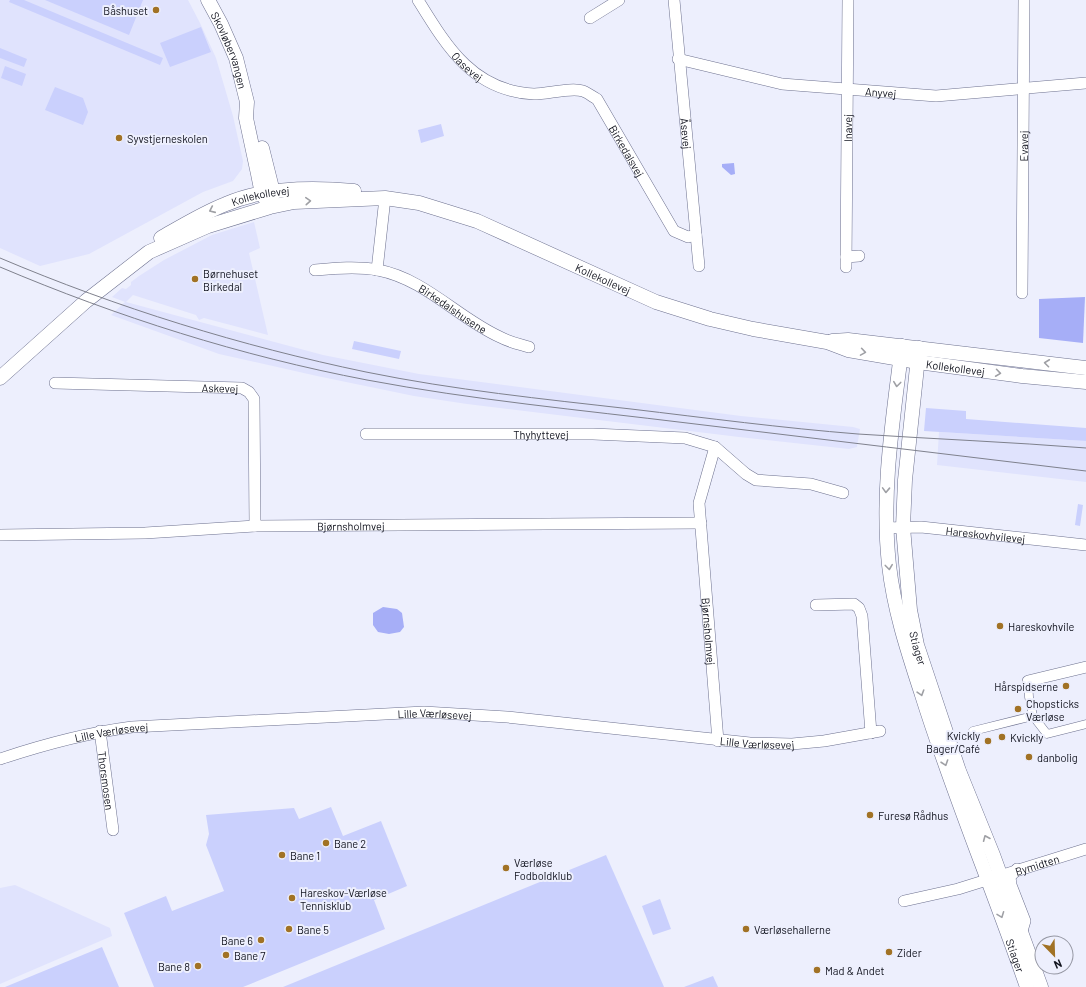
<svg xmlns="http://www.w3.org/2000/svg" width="1086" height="987" font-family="Barlow,sans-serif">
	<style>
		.built { fill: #e0e3fd }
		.green { fill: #cad0fd }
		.water { fill: #a6aef7 }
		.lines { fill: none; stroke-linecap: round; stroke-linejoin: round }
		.pedestrian-casing { stroke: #6d718f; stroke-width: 9 }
		.minor-casing { stroke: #6d718f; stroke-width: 12 }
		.tertiary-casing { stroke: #6d718f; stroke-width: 15 }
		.pedestrian { stroke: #fff; stroke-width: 8 }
		.minor { stroke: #fff; stroke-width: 11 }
		.tertiary { stroke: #fff; stroke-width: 14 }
		.tram { stroke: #7f818d; stroke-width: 1 }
		.oneway { stroke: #9fa0a5 }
		.poi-dot { fill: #a17225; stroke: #edeffd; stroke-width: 1.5 }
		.labels { text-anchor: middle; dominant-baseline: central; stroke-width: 4; stroke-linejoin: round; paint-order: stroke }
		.poi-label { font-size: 11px; fill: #10121d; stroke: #edeffd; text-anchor: start }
		.street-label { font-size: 11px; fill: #10121d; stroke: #edeffd }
	</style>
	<rect width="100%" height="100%" fill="#edeffd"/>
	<g class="built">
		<polygon points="0,0 188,0 200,23 216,58 233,116 243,161 242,169 233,181 203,192 89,254 40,266 0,248"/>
		<polygon points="254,222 260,248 249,253 268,335 204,318 199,320 196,315 133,295 126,302 323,355 419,374 741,416 853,427 860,429 857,447 849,449 739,437 467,404 414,396 317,376 219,354 111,315 125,302 112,297 122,288 126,289 131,285 131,282 139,276 164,260 212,235"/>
		<polygon points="939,432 1086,441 1086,482 937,465"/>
		<polygon points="15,885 110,928 112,936 0,984 0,888"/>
	</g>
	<g class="green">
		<polygon points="10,0 24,0 163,58 160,65 9,2"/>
		<polygon points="45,0 143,0 129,35"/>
		<polygon points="201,27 211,52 170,67 160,43"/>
		<polygon points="0,48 27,59 24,67 0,58"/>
		<polygon points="5,66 26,74 22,86 1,78"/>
		<polygon points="55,87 83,98 88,112 83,125 45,110"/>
		<polygon points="441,124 444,136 421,143 418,130"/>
		<polygon points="354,341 401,351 399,359 352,349"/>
		<polygon points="926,408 966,411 966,419 1086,428 1086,441 924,431"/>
		<polygon points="1078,504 1083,505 1080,526 1075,525"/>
		<polygon points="331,807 343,836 381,821 407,886 374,900 385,929 243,987 154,987 124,913 166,896 172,911 224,891 206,845 209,834 206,815 294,808 299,819"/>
		<polygon points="606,855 664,987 283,987"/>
		<polygon points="660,899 671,929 653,935 642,906"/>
		<polygon points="102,947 119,987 5,987"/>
		<polygon points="713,976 718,987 684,987"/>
	</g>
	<g class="water">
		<polygon points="734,163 735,174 731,175 722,167 722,164"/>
		<polygon points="1085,297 1083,343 1039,338 1039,299"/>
		<polygon points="383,607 397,609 402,613 404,627 400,632 389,634 378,632 373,625 373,613"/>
	</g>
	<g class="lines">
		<defs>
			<g id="pedestrian">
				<polyline points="1028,681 1029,697 1033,716"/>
				<polyline points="973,731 1033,716 1047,734 1086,724"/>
			</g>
			<g id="minor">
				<path id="s1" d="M418,0C447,47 473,91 534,94C548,94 571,87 583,91C588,93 593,97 597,99L674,231L688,237L696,235"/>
				<path id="s2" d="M674,0L699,266"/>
				<polyline points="590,18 619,0"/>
				<path id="s3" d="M678,59L782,84L936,96L1086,83"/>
				<polyline points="846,257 859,256"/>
				<path id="s4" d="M846,267L848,0"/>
				<path id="s5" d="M315,270C335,268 358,266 378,270C425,279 458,318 500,337C509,342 519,344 529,347"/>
				<polyline points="377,270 385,198"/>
				<path id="s6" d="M1022,293L1024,0"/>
				<path id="s7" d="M55,383L242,388L249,392L254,399L255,526"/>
				<path id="s8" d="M366,434H593L685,438L715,447L746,474L756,480L811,484L843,493"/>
				<path id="s9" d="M715,447L699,503L718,741"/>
				<path id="s10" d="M886,528L921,527L1086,545"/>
				<path id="s11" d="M0,535L145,533L255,526L701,523"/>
				<polyline points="816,605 854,604 859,608 862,616 871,733"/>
				<polyline points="1028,681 1086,667"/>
				<path id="s12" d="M100,731L113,830"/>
				<path id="s13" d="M0,759C45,744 86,733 132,727L424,712L507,717L750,743L792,744L824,741L880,731"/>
				<polyline points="1017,869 1010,877 1011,885 1025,921 1022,931"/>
				<path id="s14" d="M904,901L958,889L1086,849"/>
			</g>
			<g id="tertiary">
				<path id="s15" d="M208,0L221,24L236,58L247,102L246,118L258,174L262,194L267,201"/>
				<polyline points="262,148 273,192 271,202"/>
				<path id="s16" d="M161,238C182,226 203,213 226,204C265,187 312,187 354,191"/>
				<polyline points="832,341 848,340 1086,368"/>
				<path id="s17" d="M902,346C893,419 881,492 889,565C894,610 908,652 922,695C953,794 993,889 1027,987"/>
				<path id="s18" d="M919,348L905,480L903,527L910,610L917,645L959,771L993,855L1041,987"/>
				<path id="s19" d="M0,378L86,301L149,252L208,226L270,207L294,202L385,198L419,203L477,221L656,302L710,319L753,329L827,342L848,350L918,362L1022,376L1086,382"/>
			</g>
		</defs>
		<use href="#pedestrian" class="pedestrian-casing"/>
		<use href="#minor" class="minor-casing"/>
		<use href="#tertiary" class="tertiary-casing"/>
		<use href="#pedestrian" class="pedestrian"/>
		<use href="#minor" class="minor"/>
		<use href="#tertiary" class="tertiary"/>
		<g class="tram">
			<path d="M0,258C118,308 241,346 366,372C454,390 543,399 631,409C707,418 782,428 858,434C934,439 1010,442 1086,448"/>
			<path d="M0,267C118,317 241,356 367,380C473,400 581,410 687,423C820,439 953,455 1086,471"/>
		</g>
	</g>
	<defs><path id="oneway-chevron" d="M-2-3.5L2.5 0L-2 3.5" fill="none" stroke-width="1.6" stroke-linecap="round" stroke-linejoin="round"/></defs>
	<g class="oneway">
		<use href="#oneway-chevron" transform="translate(308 201) rotate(-4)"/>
		<use href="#oneway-chevron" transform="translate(212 210) rotate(156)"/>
		<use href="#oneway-chevron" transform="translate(863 352) rotate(9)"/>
		<use href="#oneway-chevron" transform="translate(1047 363) rotate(-173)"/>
		<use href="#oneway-chevron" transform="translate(998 373) rotate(8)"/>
		<use href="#oneway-chevron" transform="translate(897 384) rotate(97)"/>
		<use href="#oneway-chevron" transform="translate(886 490) rotate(92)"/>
		<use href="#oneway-chevron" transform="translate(889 567) rotate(83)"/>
		<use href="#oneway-chevron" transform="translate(921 693) rotate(73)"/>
		<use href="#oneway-chevron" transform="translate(945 763) rotate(71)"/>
		<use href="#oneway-chevron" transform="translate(986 838) rotate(-113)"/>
		<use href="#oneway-chevron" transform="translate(1001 915) rotate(69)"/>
	</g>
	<g class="poi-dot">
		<circle cx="156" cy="10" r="4"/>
		<circle cx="119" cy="138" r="4"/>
		<circle cx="195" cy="279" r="4"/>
		<circle cx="1000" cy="626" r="4"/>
		<circle cx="1066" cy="686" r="4"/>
		<circle cx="1018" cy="709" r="4"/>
		<circle cx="1002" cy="737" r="4"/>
		<circle cx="988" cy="741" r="4"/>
		<circle cx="1029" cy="757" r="4"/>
		<circle cx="870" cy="815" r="4"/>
		<circle cx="326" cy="843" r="4"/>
		<circle cx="282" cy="855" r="4"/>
		<circle cx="506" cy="868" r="4"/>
		<circle cx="292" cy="898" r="4"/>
		<circle cx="289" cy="929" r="4"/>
		<circle cx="746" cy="929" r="4"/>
		<circle cx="261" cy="940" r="4"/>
		<circle cx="889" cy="952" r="4"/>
		<circle cx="226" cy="955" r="4"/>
		<circle cx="198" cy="966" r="4"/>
		<circle cx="817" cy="970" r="4"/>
	</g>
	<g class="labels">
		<g class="poi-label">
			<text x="148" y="10" text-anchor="end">Båshuset</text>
			<text x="127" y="138">Syvstjerneskolen</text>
			<text x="203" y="273">Børnehuset<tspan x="203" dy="13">Birkedal</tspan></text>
			<text x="1008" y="626">Hareskovhvile</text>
			<text x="1058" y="686" text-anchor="end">Hårspidserne</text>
			<text x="1026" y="703">Chopsticks<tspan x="1026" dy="13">Værløse</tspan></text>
			<text x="980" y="735" text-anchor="end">Kvickly<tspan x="980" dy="13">Bager/Café</tspan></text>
			<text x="1010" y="737">Kvickly</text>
			<text x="1037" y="757">danbolig</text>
			<text x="878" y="815">Furesø Rådhus</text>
			<text x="334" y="843">Bane 2</text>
			<text x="290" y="855">Bane 1</text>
			<text x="514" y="862">Værløse<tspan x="514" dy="13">Fodboldklub</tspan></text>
			<text x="300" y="892">Hareskov-Værløse<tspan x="300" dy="13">Tennisklub</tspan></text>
			<text x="297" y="929">Bane 5</text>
			<text x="754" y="929">Værløsehallerne</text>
			<text x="253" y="940" text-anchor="end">Bane 6</text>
			<text x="897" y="952">Zider</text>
			<text x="234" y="955">Bane 7</text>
			<text x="190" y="966" text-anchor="end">Bane 8</text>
			<text x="825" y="970">Mad &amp; Andet</text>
		</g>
		<g class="street-label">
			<text stroke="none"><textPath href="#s15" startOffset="55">Skovløbervangen</textPath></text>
			<text stroke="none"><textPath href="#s1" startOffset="83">Oasevej</textPath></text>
			<text stroke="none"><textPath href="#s3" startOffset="206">Anyvej</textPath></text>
			<text stroke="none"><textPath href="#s4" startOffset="139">Inavej</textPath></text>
			<text stroke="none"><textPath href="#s2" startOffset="134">Åsevej</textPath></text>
			<text stroke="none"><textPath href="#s6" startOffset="147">Evavej</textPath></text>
			<text stroke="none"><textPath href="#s1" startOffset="282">Birkedalsvej</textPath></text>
			<text stroke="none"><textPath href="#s16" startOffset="109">Kollekollevej</textPath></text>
			<text stroke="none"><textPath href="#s19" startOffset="674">Kollekollevej</textPath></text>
			<text stroke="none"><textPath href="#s5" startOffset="148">Birkedalshusene</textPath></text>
			<text stroke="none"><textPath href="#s19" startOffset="1039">Kollekollevej</textPath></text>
			<text stroke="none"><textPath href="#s7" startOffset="165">Askevej</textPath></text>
			<text stroke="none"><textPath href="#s8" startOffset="175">Thyhyttevej</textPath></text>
			<text stroke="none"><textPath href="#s11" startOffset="351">Bjørnsholmvej</textPath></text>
			<text stroke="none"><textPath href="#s10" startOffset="100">Hareskovhvilevej</textPath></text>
			<text stroke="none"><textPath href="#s9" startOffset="187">Bjørnsholmvej</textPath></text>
			<text stroke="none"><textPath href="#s18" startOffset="302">Stiager</textPath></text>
			<text stroke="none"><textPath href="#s13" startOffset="439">Lille Værløsevej</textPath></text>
			<text stroke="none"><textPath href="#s13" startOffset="115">Lille Værløsevej</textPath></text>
			<text stroke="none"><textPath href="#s13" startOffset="763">Lille Værløsevej</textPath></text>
			<text stroke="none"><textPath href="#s12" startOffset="50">Thorsmosen</textPath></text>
			<text stroke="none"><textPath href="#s14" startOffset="138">Bymidten</textPath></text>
			<text stroke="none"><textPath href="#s17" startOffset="631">Stiager</textPath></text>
		</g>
	</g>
	<g transform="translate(1054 955) rotate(157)"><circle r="19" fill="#edeffd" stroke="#9597a3"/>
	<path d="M0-3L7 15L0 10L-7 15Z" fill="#a17225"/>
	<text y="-6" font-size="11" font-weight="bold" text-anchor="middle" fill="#10121d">N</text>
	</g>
</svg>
